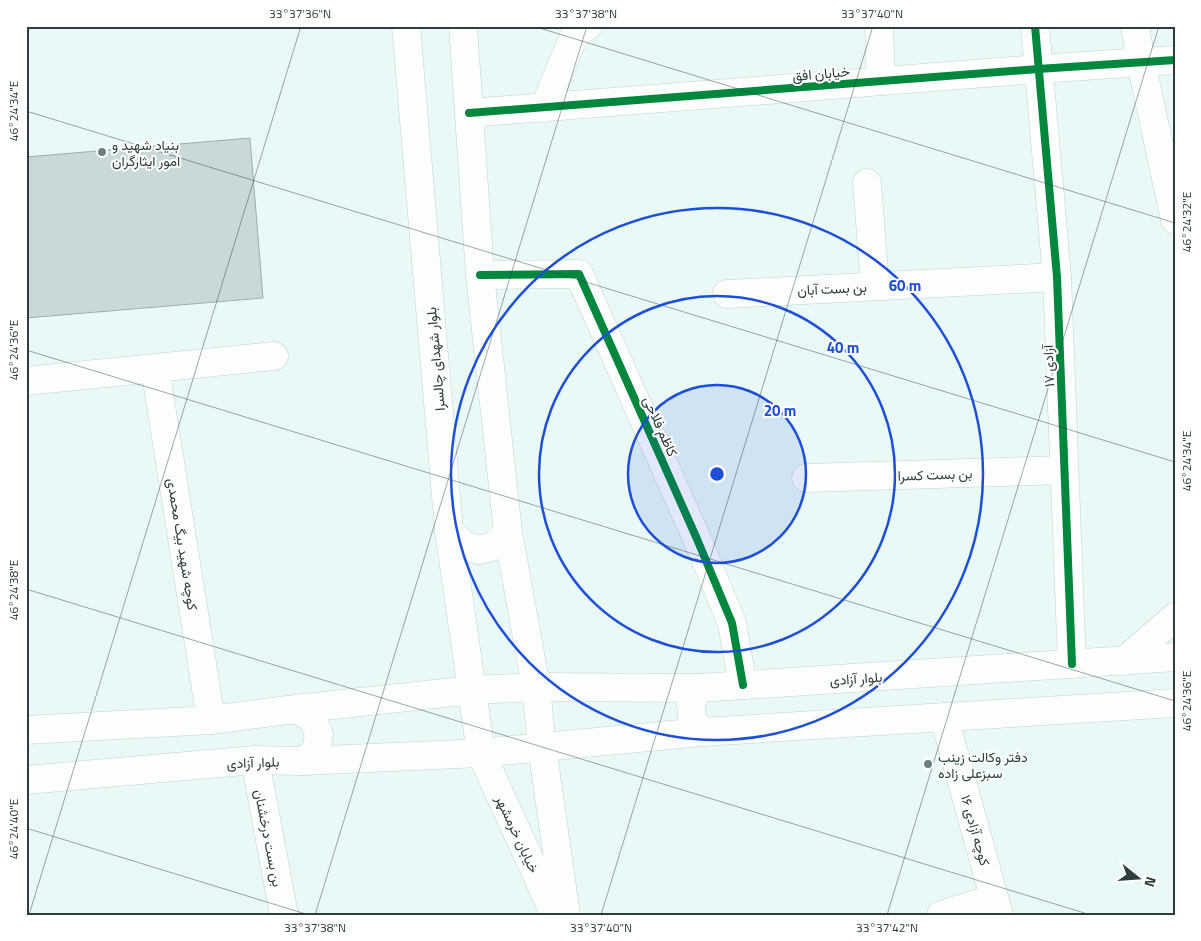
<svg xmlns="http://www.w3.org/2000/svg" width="1201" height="941" font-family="'Titillium Web',Vazirmatn,sans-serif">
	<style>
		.building { fill: #c8d9d7; stroke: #9eaead }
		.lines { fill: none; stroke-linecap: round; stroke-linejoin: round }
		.street-casing { stroke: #c2d2d1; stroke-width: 29 }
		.secondary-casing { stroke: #c2d2d1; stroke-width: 29 }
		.street { stroke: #fcfefe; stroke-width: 28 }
		.secondary { stroke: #fcfefe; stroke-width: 28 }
		.cycleway-casing { stroke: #fff; stroke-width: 11 }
		.cycleway { stroke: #00873e; stroke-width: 8 }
		.ticks { fill: none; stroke: #2b3e3d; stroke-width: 1; stroke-opacity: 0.45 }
		.ring { fill: none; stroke: #1d4ed8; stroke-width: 2.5 }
		.poi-dot { fill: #6d7f7e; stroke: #fff; stroke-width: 2 }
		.labels { text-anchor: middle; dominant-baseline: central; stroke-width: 4; stroke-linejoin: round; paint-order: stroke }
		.street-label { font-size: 14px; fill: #2b3e3d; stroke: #fff }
		.poi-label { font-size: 14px; fill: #2b3e3d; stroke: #fff; text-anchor: start }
		.centre { fill: #1d4ed8; stroke: #fff; stroke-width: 2.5 }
		.ring-label { font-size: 15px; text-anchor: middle; font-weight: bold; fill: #1d4ed8; stroke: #fff; stroke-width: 4; stroke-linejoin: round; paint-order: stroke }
		.neatline { fill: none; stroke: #2b3e3d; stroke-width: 2 }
		.ticks-label { font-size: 12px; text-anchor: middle; fill: #2b3e3d }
	</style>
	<rect width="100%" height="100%" fill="#e8f9f7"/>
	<polygon class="building" points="250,138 263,298 26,318 26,157"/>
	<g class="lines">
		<defs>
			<g id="street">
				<polyline points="879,26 881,81"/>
				<polyline points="1035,26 1057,277 1072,664"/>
				<polyline points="1135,26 1141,62 1175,220"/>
				<polyline points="544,108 575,34 588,26"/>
				<polyline points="469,113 1038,69 1175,60"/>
				<polyline points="867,183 875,286"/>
				<polyline points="480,275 579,274 697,539 732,623 743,685"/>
				<polyline points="727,294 1057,277"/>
				<polyline points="155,368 211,720"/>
				<polyline points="26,381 274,356"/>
				<polyline points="806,478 1064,470"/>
				<polyline points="1124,661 1175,617"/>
				<polyline points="944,717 999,915"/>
				<polyline points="255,760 284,915"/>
				<polyline points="941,915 994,898"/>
			</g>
			<g id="secondary">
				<polyline points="406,26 449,531 481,753 555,915"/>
				<polyline points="463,26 480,275 508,532 536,687 542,747 566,915"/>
				<polyline points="449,531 464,545 478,550 492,547 508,532"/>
				<polyline points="699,688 691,703 692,719 702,732"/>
				<polyline points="296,709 312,718 319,734 316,751 303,761"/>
				<polyline points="26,730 211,720 296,709 472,690 536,687 699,688 1175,657"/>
				<polyline points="26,780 255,760 303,761 481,753 702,732 1175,703"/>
			</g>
		</defs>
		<use href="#street" class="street-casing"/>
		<use href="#secondary" class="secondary-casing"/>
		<use href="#street" class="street"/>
		<use href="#secondary" class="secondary"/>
		<defs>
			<g id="cycleway">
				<polyline points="1035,26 1057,277 1072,664"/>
				<polyline points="469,113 1038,69 1175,60"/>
				<polyline points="480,275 579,274 697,539 732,623 743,685"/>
			</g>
		</defs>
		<use href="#cycleway" class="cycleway-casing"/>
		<use href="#cycleway" class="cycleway"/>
	</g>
	<path class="ticks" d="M533,26L1175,223M26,111L1175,462M26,350L1175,701M26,589L1091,915M26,828L309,915M29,915L301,26M315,915L587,26M601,915L873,26M887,915L1159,26M1173,915L1175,909"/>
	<circle cx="717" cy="474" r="89" fill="#1d4ed8" fill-opacity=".12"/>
	<g class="ring">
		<circle cx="717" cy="474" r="89"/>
		<circle cx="717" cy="474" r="178"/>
		<circle cx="717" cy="474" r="266"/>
	</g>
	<g class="poi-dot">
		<circle cx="102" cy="152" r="5"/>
		<circle cx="928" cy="764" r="5"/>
	</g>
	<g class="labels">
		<g class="street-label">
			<text transform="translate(821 73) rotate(-5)">خیابان افق</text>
			<text transform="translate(832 288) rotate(-3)">بن بست آبان</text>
			<text transform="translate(435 359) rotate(-95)">بلوار شهدای چالسرا</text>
			<text transform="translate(1048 366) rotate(-92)">آزادی ۱۷</text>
			<text transform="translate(661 426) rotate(66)">کاظم فلاحی</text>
			<text transform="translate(935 474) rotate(-2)">بن بست کسرا</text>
			<text transform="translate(183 544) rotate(81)">کوچه شهید بیگ محمدی</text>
			<text transform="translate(856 678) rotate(-4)">بلوار آزادی</text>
			<text transform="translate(253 762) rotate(-2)">بلوار آزادی</text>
			<text transform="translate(976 830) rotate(74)">کوچه آزادی ۱۶</text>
			<text transform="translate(518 834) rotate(65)">خیابان خرمشهر</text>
			<text transform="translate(269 838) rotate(79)">بن بست درخشنان</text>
		</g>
		<g class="poi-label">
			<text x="112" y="144">بنیاد شهید و<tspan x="112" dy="16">امور ایثارگران</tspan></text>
			<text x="938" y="756">دفتر وکالت زینب<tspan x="938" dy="16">سبزعلی زاده</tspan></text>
		</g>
	</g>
	<circle cx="717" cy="474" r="8" class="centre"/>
	<g class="ring-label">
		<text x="905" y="291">60 m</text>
		<text x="843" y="353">40 m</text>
		<text x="780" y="416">20 m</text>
	</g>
	<rect width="1201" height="941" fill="none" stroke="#ffffff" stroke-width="55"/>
	<g transform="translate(1138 878) rotate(107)" stroke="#ffffff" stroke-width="4" paint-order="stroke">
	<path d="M0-4L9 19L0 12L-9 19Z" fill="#2b3e3d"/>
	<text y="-8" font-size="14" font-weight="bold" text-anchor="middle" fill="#2b3e3d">N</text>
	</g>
	<rect x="28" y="28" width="1146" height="886" class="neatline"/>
	<g class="ticks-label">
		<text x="300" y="18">33°37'36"N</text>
		<text x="586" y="18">33°37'38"N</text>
		<text x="872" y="18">33°37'40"N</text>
		<text transform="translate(14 111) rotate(-90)" y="4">46°24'34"E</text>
		<text transform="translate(1187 222) rotate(-90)" y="4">46°24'32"E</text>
		<text transform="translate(14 350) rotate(-90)" y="4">46°24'36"E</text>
		<text transform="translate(1187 461) rotate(-90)" y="4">46°24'34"E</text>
		<text transform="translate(14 590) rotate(-90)" y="4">46°24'38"E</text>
		<text transform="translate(1187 701) rotate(-90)" y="4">46°24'36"E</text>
		<text transform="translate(14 829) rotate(-90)" y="4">46°24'40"E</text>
		<text x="315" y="932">33°37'38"N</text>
		<text x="601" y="932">33°37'40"N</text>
		<text x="887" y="932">33°37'42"N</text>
	</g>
</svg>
